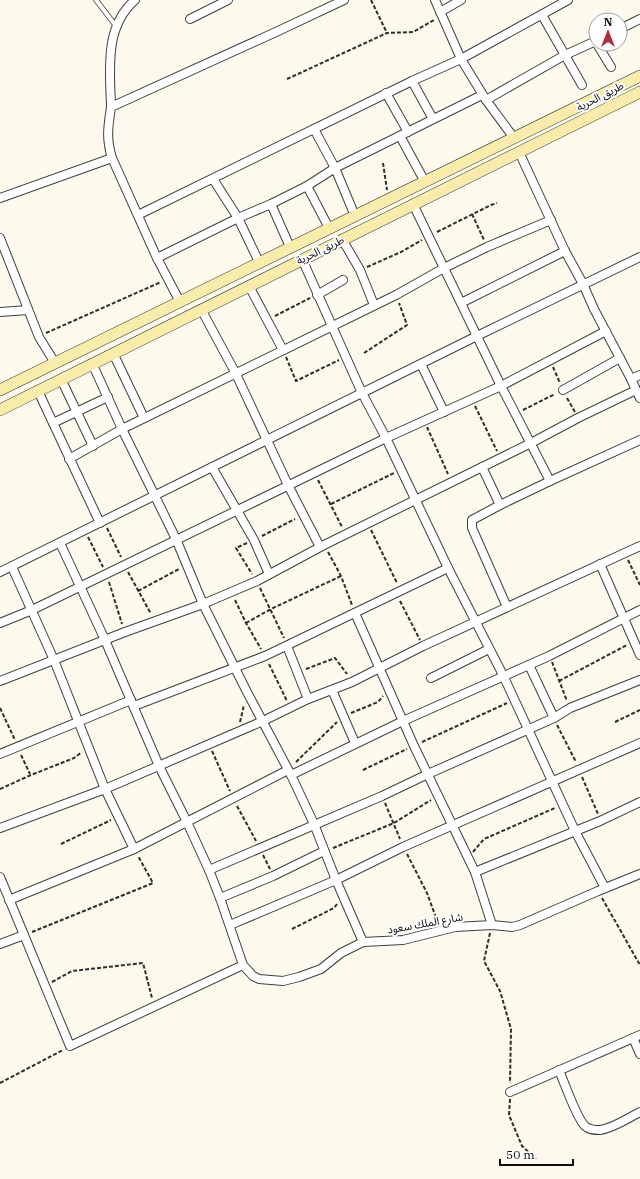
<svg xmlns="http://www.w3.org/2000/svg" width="640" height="1179" font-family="'IBM Plex Serif','Noto Sans Arabic',serif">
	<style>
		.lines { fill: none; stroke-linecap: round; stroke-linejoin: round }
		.service-casing { stroke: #3f3f3f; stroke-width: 5.5 }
		.minor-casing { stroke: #3f3f3f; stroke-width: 10 }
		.secondary-casing { stroke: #2e2e2e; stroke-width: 12 }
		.path { stroke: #2e2e2e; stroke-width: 2; stroke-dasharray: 4 2; stroke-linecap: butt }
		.service { stroke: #fff; stroke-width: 4 }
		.minor { stroke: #fff; stroke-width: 8 }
		.secondary { stroke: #f8ecac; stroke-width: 11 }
		.labels { text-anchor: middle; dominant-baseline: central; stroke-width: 4; stroke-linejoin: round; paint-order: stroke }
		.street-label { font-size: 11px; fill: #0c0c0c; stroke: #fff }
	</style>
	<rect width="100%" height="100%" fill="#fdf9ec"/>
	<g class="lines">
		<defs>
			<polyline id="service" points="96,0 116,26"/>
			<g id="minor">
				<polyline points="435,0 461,59 486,100 514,138"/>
				<polyline points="440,12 461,0"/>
				<polyline points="542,15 582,85"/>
				<polyline points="190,19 228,0"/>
				<polyline points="620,29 640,19"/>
				<polyline points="597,44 611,67"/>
				<polyline points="412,81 433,119"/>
				<polyline points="386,93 408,132"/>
				<polyline points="486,100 565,55 596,41"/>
				<path d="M111,107C110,70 104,27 135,0"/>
				<polyline points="314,129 335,168 355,216"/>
				<polyline points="400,136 425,182"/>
				<polyline points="519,152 565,251 583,284 594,309 631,379 640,398"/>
				<polyline points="213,179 238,218 259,262"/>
				<polyline points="307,186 329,228"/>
				<polyline points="0,198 112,158"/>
				<polyline points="271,204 290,247"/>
				<polyline points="413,204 501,386 550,481"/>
				<polyline points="138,215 412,81 461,59 568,0"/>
				<polyline points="0,238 39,337 55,363"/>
				<polyline points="342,239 360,270 374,305"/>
				<polyline points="157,258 238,218 271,204 307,186 335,168 482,95"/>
				<polyline points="302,259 362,393 386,438 448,568 503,675 575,831 605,888"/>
				<polyline points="249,286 283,350"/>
				<polyline points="317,295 343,280"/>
				<path d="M180,302L157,258L112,158C106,139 108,127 111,107L276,32L344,0"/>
				<polyline points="461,303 565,251"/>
				<polyline points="201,309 236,374 288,485 320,547"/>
				<polyline points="0,312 28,310"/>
				<polyline points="113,353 144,418"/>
				<polyline points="92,363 122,429 176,539 203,604 247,692 291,775 314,824 336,880 363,942"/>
				<polyline points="421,364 444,412"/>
				<polyline points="61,379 93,446"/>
				<polyline points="631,379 640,375"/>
				<polyline points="563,390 620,358"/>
				<polyline points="38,391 100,523"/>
				<polyline points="53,423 108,397"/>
				<polyline points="69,459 122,429 396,295 444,268 487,247 551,220"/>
				<polyline points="212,467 254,540 269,574"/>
				<polyline points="482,467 500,505"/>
				<polyline points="60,543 105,640 159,766 187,822 209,870 220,898 243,965 253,976 259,979 283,981 299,977 321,969 341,953 363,942 403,940 455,927 492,925 512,927 520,925 598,891 640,874"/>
				<polyline points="600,564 640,655"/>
				<polyline points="12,567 54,660 105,789 134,849"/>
				<polyline points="0,572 477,336 640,257"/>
				<polyline points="507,607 472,528 472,520 500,505 550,481 640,440"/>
				<polyline points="355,613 414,746 475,872 492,925"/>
				<polyline points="0,623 32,610 386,438 501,386 606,331"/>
				<polyline points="287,646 308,699"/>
				<polyline points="529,665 554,718"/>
				<polyline points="431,678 489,649"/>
				<polyline points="0,681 125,632 203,604 257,581 324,545 531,443 578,418 636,390"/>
				<polyline points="332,690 355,743"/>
				<polyline points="134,706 265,656 448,568"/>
				<polyline points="0,754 131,700"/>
				<polyline points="291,775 403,721 549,656 640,610"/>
				<polyline points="0,828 105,789 263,721 308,699 352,682 423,646 640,546"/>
				<polyline points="209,870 382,796 428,774 554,718 570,708 640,680"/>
				<polyline points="475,872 600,821 640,802"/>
				<polyline points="0,877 70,1046 243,965"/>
				<polyline points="220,898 273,876 324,851"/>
				<polyline points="9,900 134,849 288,770"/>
				<polyline points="230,925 336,880 403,847 640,743"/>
				<polyline points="0,944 24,935"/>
				<polyline points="633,1038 640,1054"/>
				<path d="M559,1070C564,1082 577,1119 585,1126C589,1130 595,1130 600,1130C614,1128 628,1118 640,1112"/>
				<polyline points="510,1092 640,1035"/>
			</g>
			<g id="secondary">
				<polyline points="0,390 640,76"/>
				<polyline points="0,410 640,92"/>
			</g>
		</defs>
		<use href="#service" class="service-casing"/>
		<use href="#minor" class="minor-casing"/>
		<use href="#secondary" class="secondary-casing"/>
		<g class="path">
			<polyline points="371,0 387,33"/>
			<polyline points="287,79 387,33 413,32 434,20"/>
			<polyline points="383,163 387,190"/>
			<polyline points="472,214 484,240"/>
			<polyline points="437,232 491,205 497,203"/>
			<polyline points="367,267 401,252 422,240"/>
			<polyline points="275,316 310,298"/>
			<polyline points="46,333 161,282"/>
			<polyline points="364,353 407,325 399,303"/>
			<polyline points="286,357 296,381 339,360"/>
			<polyline points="553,367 560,383"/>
			<polyline points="567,398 575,412"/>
			<polyline points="475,406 497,451"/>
			<polyline points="523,410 555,394"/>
			<polyline points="427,427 448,474"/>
			<polyline points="318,480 342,527"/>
			<polyline points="331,504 394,473"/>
			<polyline points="107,528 121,557"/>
			<polyline points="371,530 397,583"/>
			<polyline points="262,536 295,519"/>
			<polyline points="88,537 103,567"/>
			<polyline points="247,543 236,548 252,574"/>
			<polyline points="328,552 341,576 352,605"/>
			<polyline points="628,560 640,585"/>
			<polyline points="128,572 151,614"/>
			<polyline points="109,582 122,624"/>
			<polyline points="260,588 284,638"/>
			<polyline points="138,591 179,569"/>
			<polyline points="235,600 246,623 261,649"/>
			<polyline points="400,601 420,640"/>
			<polyline points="246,623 271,609 341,576"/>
			<polyline points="552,662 567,701"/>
			<polyline points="269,664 287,701"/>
			<polyline points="306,669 335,658 347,674"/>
			<polyline points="559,681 627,645"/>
			<polyline points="0,708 15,740"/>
			<polyline points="351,713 378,702 383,696"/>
			<polyline points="240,722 244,705"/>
			<polyline points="615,722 640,710"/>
			<polyline points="557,725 576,762"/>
			<polyline points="422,742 507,703"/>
			<polyline points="212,751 230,791"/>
			<polyline points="21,755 30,774"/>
			<polyline points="296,762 337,722"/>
			<polyline points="363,770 407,749"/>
			<polyline points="582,777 598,814"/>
			<polyline points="0,789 31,775 74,758 82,752"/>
			<polyline points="385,803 400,839"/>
			<polyline points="237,806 256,841"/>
			<polyline points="61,844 111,820"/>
			<polyline points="333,848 394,823 431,800"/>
			<polyline points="473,852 484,839 555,808"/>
			<polyline points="407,854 427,893 438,923"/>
			<polyline points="263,855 270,869"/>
			<polyline points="602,898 640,965"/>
			<polyline points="292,929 334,908 337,904"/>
			<polyline points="32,932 153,883 138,856"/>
			<polyline points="490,933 484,961 500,991 511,1029 510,1083"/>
			<polyline points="52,982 72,971 143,963 152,998"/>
			<polyline points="0,1083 63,1050"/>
			<polyline points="510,1099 509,1115 522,1146 536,1159"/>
		</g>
		<use href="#service" class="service"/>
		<use href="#minor" class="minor"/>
		<use href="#secondary" class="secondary"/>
	</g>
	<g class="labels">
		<g class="street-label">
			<text transform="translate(600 96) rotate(-27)">طريق الحرية</text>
			<text transform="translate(320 250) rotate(-26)">طريق الحرية</text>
			<text transform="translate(425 923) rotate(-10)">شارع الملك سعود</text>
		</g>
	</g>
	<g transform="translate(608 32)"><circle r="19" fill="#ffffff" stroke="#9e9e9e"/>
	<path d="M0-3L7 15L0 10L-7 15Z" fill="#af303c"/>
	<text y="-6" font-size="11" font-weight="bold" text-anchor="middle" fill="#0c0c0c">N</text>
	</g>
	<path d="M500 1159v6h73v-6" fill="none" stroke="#0c0c0c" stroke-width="2"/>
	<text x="506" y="1159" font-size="12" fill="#0c0c0c" stroke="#ffffff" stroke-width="3" paint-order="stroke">50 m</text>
</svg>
